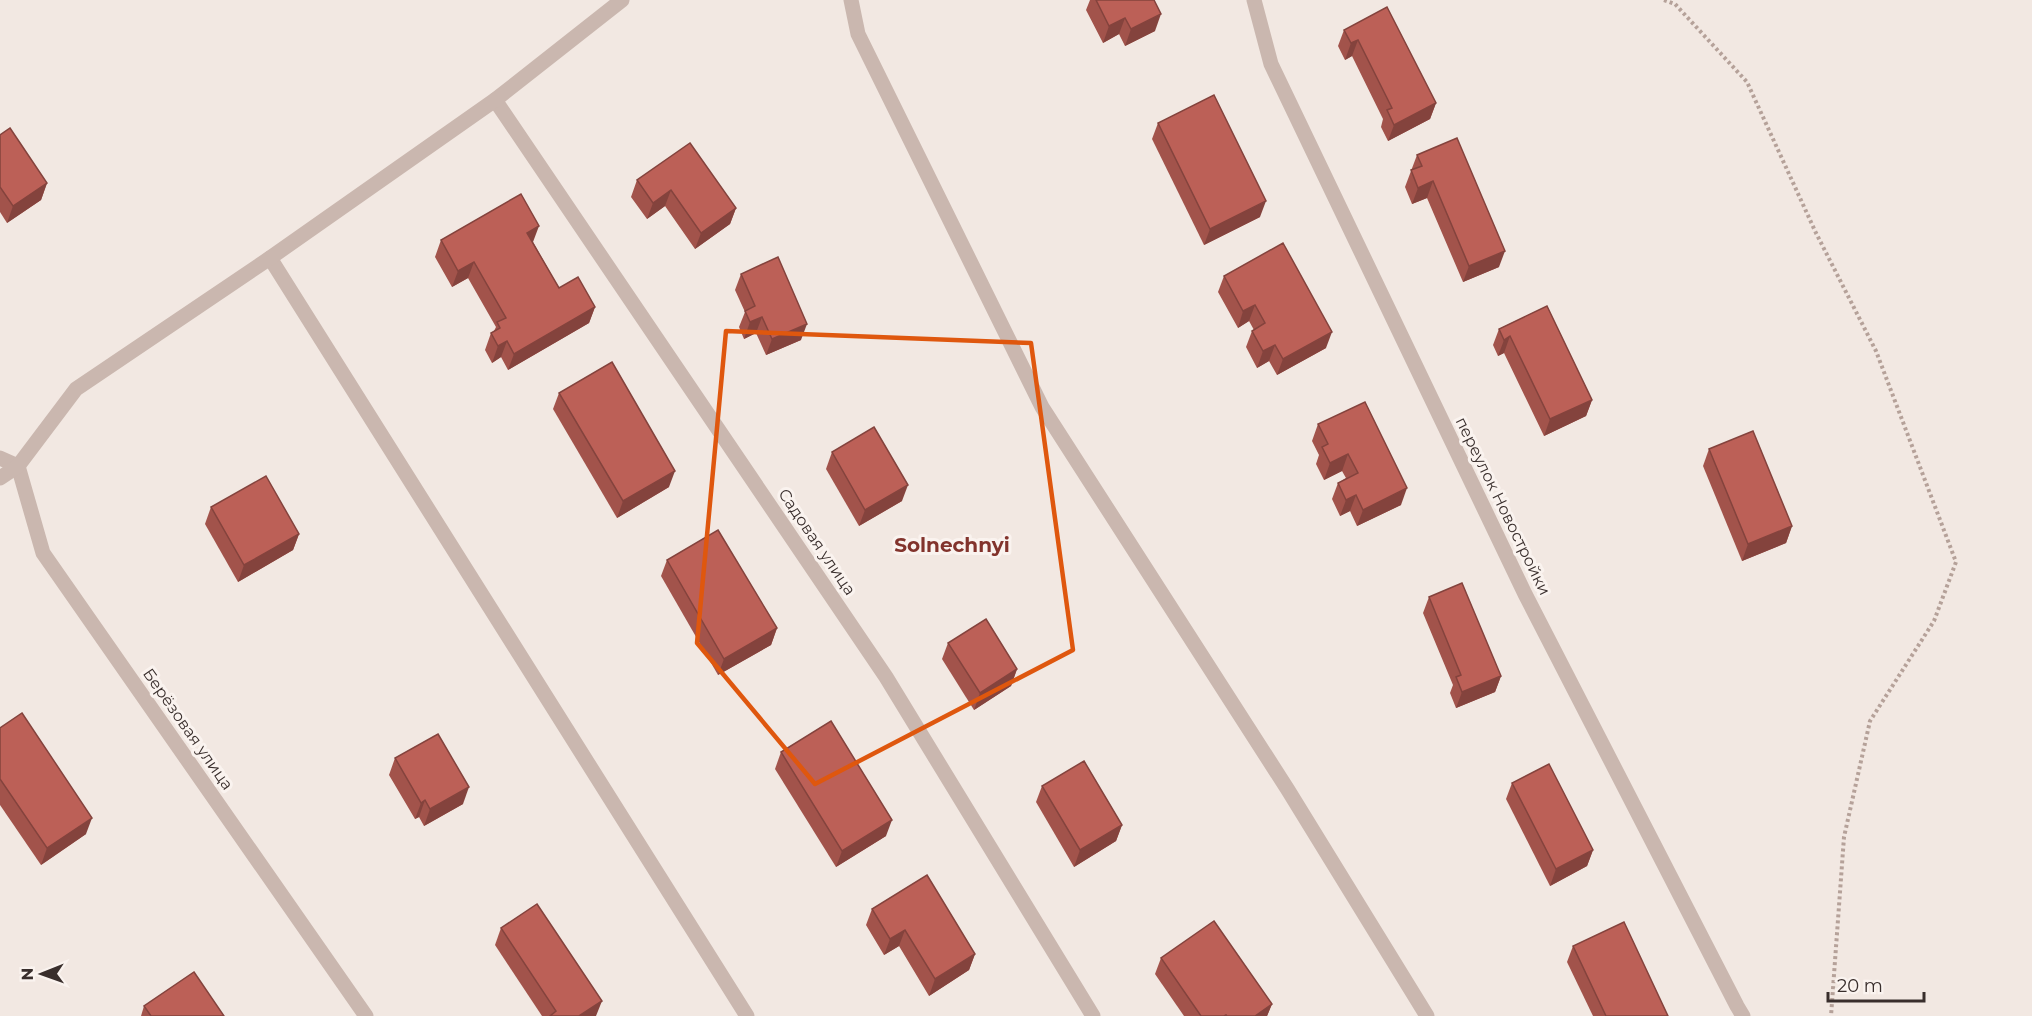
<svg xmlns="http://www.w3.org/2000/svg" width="2032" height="1016" font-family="Montserrat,sans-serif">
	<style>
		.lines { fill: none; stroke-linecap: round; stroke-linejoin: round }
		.path { stroke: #b5a199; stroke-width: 4; stroke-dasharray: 3 3; stroke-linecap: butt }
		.lane { stroke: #cab7af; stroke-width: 15 }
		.street { stroke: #cab7af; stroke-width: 15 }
		.wall { fill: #a2534b }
		.shaded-wall { fill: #84433d }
		.building { fill: #bc6057; stroke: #84433d; stroke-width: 1.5 }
		.marked { fill: none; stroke: #df570e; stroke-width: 4.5; stroke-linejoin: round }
		.labels { text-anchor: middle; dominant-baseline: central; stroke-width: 6; stroke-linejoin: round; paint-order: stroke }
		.street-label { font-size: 16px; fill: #392e2c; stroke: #faf3ef }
		.quarter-label { font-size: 20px; font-weight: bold; fill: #82332c; stroke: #faf3ef }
	</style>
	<rect width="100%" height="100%" fill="#f2e8e2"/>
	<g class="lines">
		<polyline class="path" points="1664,0 1675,4 1747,82 1816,233 1876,351 1956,562 1934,621 1870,721 1844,837 1831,1016"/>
		<polyline class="lane" points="270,258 747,1016"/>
		<g class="street">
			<polyline points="851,0 858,34 1042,407 1288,790 1427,1016"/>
			<polyline points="1254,0 1271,64 1525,594 1737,1006 1743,1016"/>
			<polyline points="495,100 886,677 1093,1016"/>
			<polyline points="0,458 18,466 43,553 366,1016"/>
			<polyline points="0,478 18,466 76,389 270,258 495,100 622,0"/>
		</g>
	</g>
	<g class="wall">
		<polygon points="1090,0 1154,0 1155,31 1125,46 1119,34 1103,43 1086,10"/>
		<polygon points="1344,30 1436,103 1430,119 1388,141 1381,127 1383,119 1352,56 1345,60 1338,46"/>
		<polygon points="1158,123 1260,217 1204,245 1152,139"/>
		<polygon points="0,135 47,183 41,200 7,223 0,212"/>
		<polygon points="1417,155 1499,267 1463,282 1427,198 1412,204 1405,187"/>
		<polygon points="637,180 736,208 730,224 695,249 665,206 647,219 631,197"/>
		<polygon points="441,240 533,242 559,288 595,307 589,323 508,370 501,357 492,363 485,350 491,333 494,331 496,327 468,278 452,287 435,257"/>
		<polygon points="741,274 801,340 766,355 756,333 744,339 739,327 745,312 735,290"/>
		<polygon points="1224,276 1326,348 1277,375 1269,361 1257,368 1246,347 1252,331 1254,330 1249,321 1238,328 1218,292"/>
		<polygon points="1547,306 1592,400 1586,416 1544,436 1504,353 1498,356 1493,345 1499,329"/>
		<polygon points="559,393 669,487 617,518 553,409"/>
		<polygon points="1318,424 1401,505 1357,526 1350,511 1340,516 1332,499 1338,483 1346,478 1342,471 1324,480 1316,464 1319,455 1312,441"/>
		<polygon points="1709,449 1792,526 1786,543 1742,561 1703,466"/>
		<polygon points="832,452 902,501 859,526 826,469"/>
		<polygon points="211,507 299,534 293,550 238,582 205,524"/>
		<polygon points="667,560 777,628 771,645 718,675 661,576"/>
		<polygon points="1429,597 1501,676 1495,692 1456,708 1450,693 1453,685 1423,613"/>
		<polygon points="948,643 1017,669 1011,686 974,710 942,659"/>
		<polygon points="0,728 86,834 41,865 0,805"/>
		<polygon points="781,752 886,836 836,867 775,769"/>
		<polygon points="395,758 463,804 424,826 419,817 415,819 389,775"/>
		<polygon points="1512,783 1593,850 1587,866 1550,886 1506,799"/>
		<polygon points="1042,786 1122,825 1116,841 1074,867 1036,802"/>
		<polygon points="872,909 975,954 969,970 929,996 899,946 884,955 866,925"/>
		<polygon points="501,928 596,1016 542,1016 495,945"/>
		<polygon points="1573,946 1668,1016 1593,1016 1567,962"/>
		<polygon points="1161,958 1272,1004 1267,1016 1184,1016 1155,974"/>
		<polygon points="144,1006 224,1016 141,1016"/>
	</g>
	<g class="shaded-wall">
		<polygon points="1161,14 1155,31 1125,46 1131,29"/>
		<polygon points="1125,18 1119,34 1103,43 1109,26"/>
		<polygon points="1358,40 1352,56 1345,60 1351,43"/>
		<polygon points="1436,103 1430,119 1388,141 1394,125"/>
		<polygon points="1433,181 1427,198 1412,204 1418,188"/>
		<polygon points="47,183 41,200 7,223 13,206"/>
		<polygon points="671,190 665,206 647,219 653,203"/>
		<polygon points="1266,201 1260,217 1204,245 1210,229"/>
		<polygon points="736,208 730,224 695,249 701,233"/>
		<polygon points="539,226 533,242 521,249 527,233"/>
		<polygon points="1505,251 1499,267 1463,282 1469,266"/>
		<polygon points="474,262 468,278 452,287 458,271"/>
		<polygon points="1255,305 1249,321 1238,328 1243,311"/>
		<polygon points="595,307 589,323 508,370 514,354"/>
		<polygon points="762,317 756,333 744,339 750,322"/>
		<polygon points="807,324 801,340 766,355 772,339"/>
		<polygon points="1332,332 1326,348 1277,375 1283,359"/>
		<polygon points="1510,336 1504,353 1498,356 1504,340"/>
		<polygon points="507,341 501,357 492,363 498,346"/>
		<polygon points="1275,345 1269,361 1257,368 1263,351"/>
		<polygon points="1592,400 1586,416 1544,436 1550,419"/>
		<polygon points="1348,454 1342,471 1324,480 1330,463"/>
		<polygon points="675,471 669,487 617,518 623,501"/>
		<polygon points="908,485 902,501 859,526 865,510"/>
		<polygon points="1407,488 1401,505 1357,526 1363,510"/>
		<polygon points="1356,495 1350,511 1340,516 1346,500"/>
		<polygon points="1792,526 1786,543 1742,561 1748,544"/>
		<polygon points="299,534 293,550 238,582 244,565"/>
		<polygon points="777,628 771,645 718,675 724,659"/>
		<polygon points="1017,669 1011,686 974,710 980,693"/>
		<polygon points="1501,676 1495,692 1456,708 1462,692"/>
		<polygon points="469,787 463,804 424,826 430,809"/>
		<polygon points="425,800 419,817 415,819 421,803"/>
		<polygon points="92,818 86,834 41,865 47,848"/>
		<polygon points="892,820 886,836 836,867 842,851"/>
		<polygon points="1122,825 1116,841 1074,867 1080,850"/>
		<polygon points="1593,850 1587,866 1550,886 1556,869"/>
		<polygon points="905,930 899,946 884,955 890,939"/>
		<polygon points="975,954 969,970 929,996 935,979"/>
		<polygon points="602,1001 596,1016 579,1016"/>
		<polygon points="1272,1004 1267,1016 1255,1016"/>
	</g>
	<g class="building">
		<polygon points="1096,0 1154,0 1161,14 1131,29 1125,18 1109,26"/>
		<polygon points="1387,7 1436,103 1394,125 1387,110 1392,108 1358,40 1351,43 1344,30"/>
		<polygon points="1214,95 1266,201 1210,229 1158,123"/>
		<polygon points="10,128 47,183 13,206 0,187 0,135"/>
		<polygon points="1457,138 1505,251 1469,266 1433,181 1418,188 1411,170 1422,166 1417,155"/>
		<polygon points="690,143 736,208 701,233 671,190 653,203 637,180"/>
		<polygon points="521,194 539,226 527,233 559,288 578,277 595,307 514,354 507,341 498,346 491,333 500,328 497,322 506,318 474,262 458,271 441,240"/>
		<polygon points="1283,243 1332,332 1283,359 1275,345 1263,351 1252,331 1265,323 1255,305 1243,311 1224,276"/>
		<polygon points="778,257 807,324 772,339 762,317 750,322 745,311 755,306 741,274"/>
		<polygon points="1547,306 1592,400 1550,419 1510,336 1504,340 1499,329"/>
		<polygon points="612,362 675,471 623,501 559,393"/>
		<polygon points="1365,402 1407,488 1363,510 1356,495 1346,500 1338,483 1358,473 1348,454 1330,463 1322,447 1328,444 1318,424"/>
		<polygon points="874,427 908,485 865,510 832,452"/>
		<polygon points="1753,431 1792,526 1748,544 1709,449"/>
		<polygon points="266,476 299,534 244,565 211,507"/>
		<polygon points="718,530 777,628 724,659 667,560"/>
		<polygon points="1462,583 1501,676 1462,692 1456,677 1461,675 1429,597"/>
		<polygon points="986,619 1017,669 980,693 948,643"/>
		<polygon points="22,713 92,818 47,848 0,779 0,728"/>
		<polygon points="831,721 892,820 842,851 781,752"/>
		<polygon points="438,734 469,787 430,809 425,800 421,803 395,758"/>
		<polygon points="1084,761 1122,825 1080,850 1042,786"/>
		<polygon points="1549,764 1593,850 1556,869 1512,783"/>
		<polygon points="927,875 975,954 935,979 905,930 890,939 872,909"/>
		<polygon points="537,904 602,1001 579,1016 550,1016 556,1011 501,928"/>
		<polygon points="1214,921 1272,1004 1255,1016 1227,1016 1226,1015 1224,1016 1201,1016 1161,958"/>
		<polygon points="1624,922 1668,1016 1606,1016 1573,946"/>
		<polygon points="194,972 224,1016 151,1016 144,1006"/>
	</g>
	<path class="marked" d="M726,331L1031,343L1073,650L815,784L697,643Z"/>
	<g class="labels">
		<g class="street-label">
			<text transform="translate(1503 506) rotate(64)">переулок Новостройки</text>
			<text transform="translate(817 542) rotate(56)">Садовая улица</text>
			<text transform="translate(188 729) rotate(55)">Берёзовая улица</text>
		</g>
		<g class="quarter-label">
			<text x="952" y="545">Solnechnyi</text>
		</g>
	</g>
	<g transform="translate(42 974) rotate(269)" stroke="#faf3ef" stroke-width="4.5" paint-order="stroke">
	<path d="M0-4.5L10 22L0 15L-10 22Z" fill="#392e2c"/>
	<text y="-9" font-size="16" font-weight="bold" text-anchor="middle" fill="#392e2c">N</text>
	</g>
	<path d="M1828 992v9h96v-9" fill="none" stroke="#392e2c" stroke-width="3"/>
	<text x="1837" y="992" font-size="18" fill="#392e2c" stroke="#faf3ef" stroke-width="4.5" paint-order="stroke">20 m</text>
</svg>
